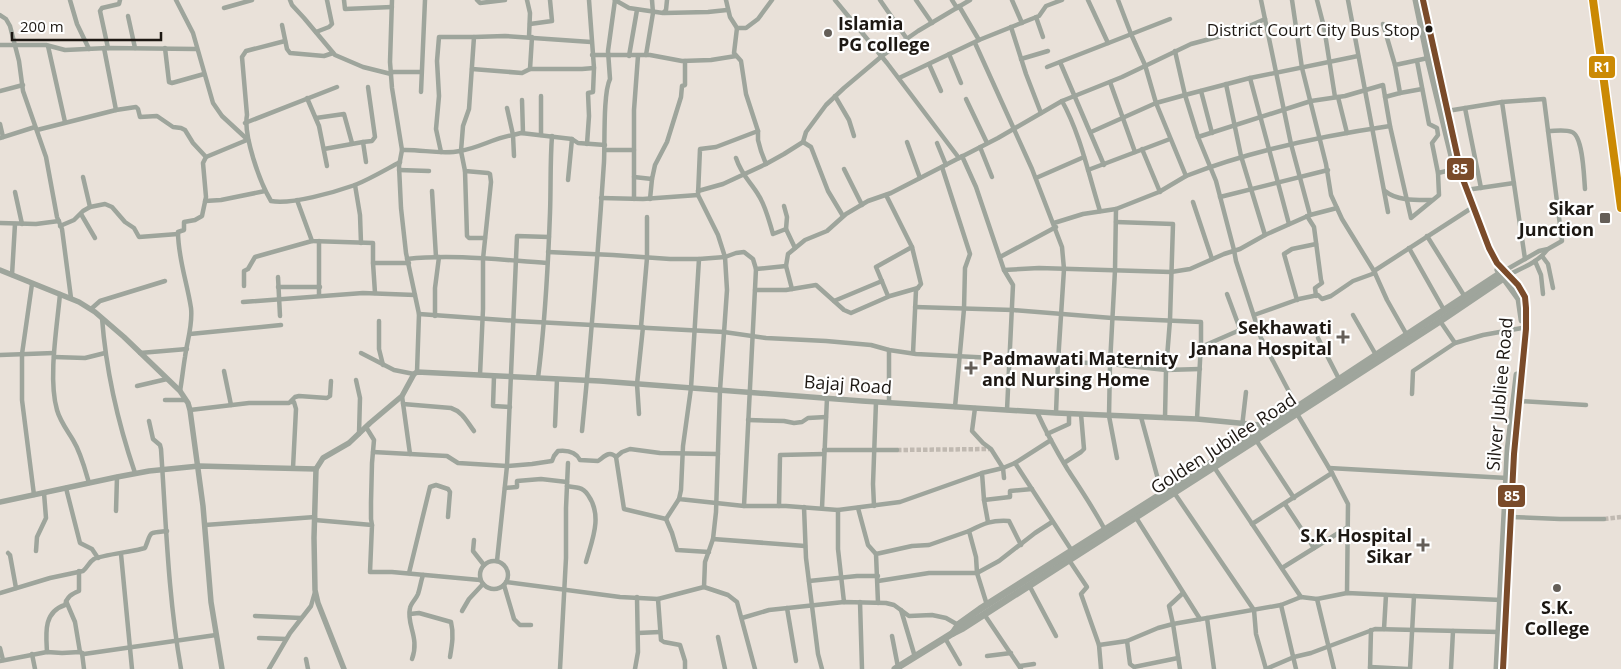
<svg xmlns="http://www.w3.org/2000/svg" width="1621" height="669" font-family="'Open Sans',sans-serif">
	<style>
		.lines { fill: none; stroke-linecap: round; stroke-linejoin: round }
		.minor-tunnel { stroke: #c0b9b1; stroke-width: 4.5; stroke-dasharray: 4.5 2; stroke-linecap: butt }
		.minor { stroke: #9ea59c; stroke-width: 4.5 }
		.tertiary { stroke: #9ea59c; stroke-width: 5.5 }
		.primary { stroke: #9fa59c; stroke-width: 7 }
		.bus-1-casing { stroke: #fff; stroke-width: 10 }
		.bus-1 { stroke: #7a4b2a; stroke-width: 6 }
		.rail-1-casing { stroke: #fff; stroke-width: 11 }
		.rail-1 { stroke: #cb8a04; stroke-width: 8 }
		.bus-dot { fill: #1d1813; stroke: #fff; stroke-width: 2 }
		.poi-dot { fill: #645e58; stroke: #fff; stroke-width: 2 }
		.labels { text-anchor: middle; dominant-baseline: central; stroke-width: 4.5; stroke-linejoin: round; paint-order: stroke }
		.bus-label { font-size: 17px; fill: #1d1813; stroke: #fff; text-anchor: end }
		.poi-label { font-size: 18px; font-weight: bold; fill: #1d1813; stroke: #fff; text-anchor: end }
		.street-label { font-size: 18px; fill: #1d1813; stroke: #fff }
		.line-badge { stroke: #fff; stroke-width: 2 }
		.badge-label { font-size: 14px; text-anchor: middle; font-weight: bold; fill: #fff }
	</style>
	<rect width="100%" height="100%" fill="#e9e1d9"/>
	<g class="lines">
		<g class="minor-tunnel">
			<polyline points="897,450 991,449"/>
			<polyline points="1604,519 1621,517"/>
		</g>
		<g class="minor">
			<polyline points="70,0 77,24 89,49"/>
			<polyline points="176,0 193,33 213,103 222,116 248,140"/>
			<polyline points="290,0 292,5 304,18 335,55 363,67 391,74"/>
			<polyline points="344,0 345,9 392,7"/>
			<polyline points="392,0 390,62 392,88 402,150 399,166 401,208 406,253 419,314 417,372"/>
			<polyline points="477,0 480,3 505,0"/>
			<polyline points="527,0 530,13 529,37"/>
			<polyline points="615,0 629,8 663,13 666,10 667,0"/>
			<polyline points="726,0 730,17 737,28 746,28 758,19 772,0"/>
			<polyline points="835,0 887,63 959,158"/>
			<polyline points="880,0 907,39"/>
			<polyline points="916,0 932,23"/>
			<polyline points="952,0 957,8"/>
			<polyline points="1012,0 1022,23"/>
			<polyline points="1088,0 1108,43"/>
			<polyline points="1261,0 1291,144 1310,215"/>
			<polyline points="1292,0 1302,68 1326,164 1331,195 1342,219 1374,271"/>
			<polyline points="1317,0 1324,27 1335,97"/>
			<polyline points="1348,0 1388,212"/>
			<polyline points="959,6 979,40"/>
			<polyline points="224,8 252,0"/>
			<polyline points="664,13 708,12 727,10"/>
			<polyline points="0,15 6,19 10,26 19,61 23,91 46,157 57,217 62,229 71,298"/>
			<polyline points="128,16 135,48"/>
			<polyline points="1036,17 1043,37"/>
			<polyline points="530,24 552,21 550,0"/>
			<polyline points="1383,24 1395,65"/>
			<polyline points="282,25 287,49 290,53 324,56 333,53"/>
			<polyline points="1011,27 1026,74 1041,113"/>
			<polyline points="737,28 734,53 741,61 746,94 758,131 758,140 761,151 766,164 784,154 803,142 806,132 826,105 844,88 882,56 918,31 970,0"/>
			<polyline points="316,32 329,27 332,24 327,0"/>
			<polyline points="532,37 530,69 582,69 594,68"/>
			<path d="M285,41L246,51L242,57L247,115C243,135 260,183 271,201C291,205 335,192 355,185C370,179 385,170 400,162"/>
			<polyline points="975,43 1032,169 1062,247 1064,269 1058,362 1056,413"/>
			<polyline points="0,45 46,45 65,50 108,48 196,49"/>
			<polyline points="48,46 65,122"/>
			<polyline points="104,48 116,110 136,107 138,109 140,117 157,116 173,127 181,128 185,130 193,143 206,157 247,140"/>
			<polyline points="108,48 100,11 102,8 119,4 120,0"/>
			<polyline points="165,48 169,82 172,83 204,74"/>
			<polyline points="1175,51 1185,95 1198,137 1216,181 1234,250 1236,261 1261,338 1297,407"/>
			<polyline points="949,54 961,83"/>
			<polyline points="592,55 650,55 682,61 711,60 736,56"/>
			<polyline points="646,55 653,13 652,0"/>
			<polyline points="629,56 637,10"/>
			<polyline points="1021,59 1048,51"/>
			<polyline points="1060,62 1104,165"/>
			<polyline points="929,64 941,91"/>
			<polyline points="1047,67 1170,19"/>
			<polyline points="472,69 522,73 530,69"/>
			<polyline points="391,72 421,72"/>
			<polyline points="899,78 979,40 1039,16 1046,6 1062,0"/>
			<polyline points="1250,78 1289,224"/>
			<polyline points="1110,82 1135,152"/>
			<polyline points="1226,84 1241,156 1265,235"/>
			<polyline points="0,91 23,85"/>
			<polyline points="1201,91 1212,133"/>
			<polyline points="421,92 425,0"/>
			<polyline points="1400,93 1422,89"/>
			<polyline points="541,96 541,135"/>
			<polyline points="835,96 849,120 854,136"/>
			<polyline points="1338,97 1347,133"/>
			<polyline points="1385,97 1400,93 1395,65 1428,58"/>
			<polyline points="307,98 319,126 327,166"/>
			<polyline points="966,99 987,143"/>
			<polyline points="522,100 523,133"/>
			<path d="M1062,101C1080,133 1089,176 1100,211"/>
			<polyline points="1502,102 1525,259"/>
			<polyline points="1465,108 1481,188"/>
			<polyline points="1447,111 1502,102 1544,99 1562,241 1548,249 1539,251 1504,271"/>
			<polyline points="316,118 344,114 352,143"/>
			<polyline points="245,123 337,87"/>
			<polyline points="0,124 3,137"/>
			<polyline points="37,130 116,110"/>
			<path d="M1548,131C1555,131 1565,129 1572,132C1583,136 1584,177 1585,189"/>
			<polyline points="1091,132 1156,103 1185,95 1250,78 1358,56"/>
			<polyline points="1198,137 1311,101 1345,96 1383,85 1390,126 1411,218 1439,195 1438,173 1432,143 1438,135 1437,128 1429,124 1417,61"/>
			<polyline points="0,138 35,127"/>
			<polyline points="363,142 372,141 375,137 368,87"/>
			<polyline points="803,142 811,147 828,191 843,216"/>
			<polyline points="907,142 920,178"/>
			<polyline points="937,143 946,165"/>
			<polyline points="587,144 589,116 588,93 593,92 594,68 589,0"/>
			<polyline points="980,147 992,177"/>
			<polyline points="324,149 363,142 366,162"/>
			<polyline points="1142,149 1160,192"/>
			<path d="M402,150C421,149 441,155 460,151C479,148 494,138 513,135L507,108"/>
			<polyline points="605,150 634,150"/>
			<polyline points="441,152 436,129 439,96 437,61 439,37 474,37"/>
			<polyline points="514,156 513,135 521,133 572,139 578,143 605,145"/>
			<polyline points="962,156 976,187 1004,270 1013,285 1007,410"/>
			<path d="M736,158C742,176 750,181 759,196C766,207 769,221 773,234L786,229L795,248"/>
			<polyline points="942,167 970,254 965,268 964,309 955,407"/>
			<polyline points="844,169 862,205"/>
			<polyline points="399,170 429,171"/>
			<polyline points="1088,170 1170,139"/>
			<polyline points="465,171 467,236 469,238 485,238"/>
			<polyline points="1438,173 1455,169"/>
			<path d="M1186,176C1252,150 1321,136 1390,126"/>
			<polyline points="83,177 90,207"/>
			<polyline points="634,177 652,179 655,165 667,142 681,97 682,86 685,85 685,61"/>
			<polyline points="1036,178 1084,157"/>
			<polyline points="568,180 572,139"/>
			<polyline points="355,185 360,215 361,243"/>
			<polyline points="1466,190 1514,183"/>
			<polyline points="432,191 436,257"/>
			<polyline points="698,191 723,184 766,164"/>
			<path d="M1385,191C1397,201 1416,200 1432,200"/>
			<polyline points="15,192 22,224"/>
			<polyline points="886,195 912,247 921,284 916,290 913,353"/>
			<polyline points="1220,197 1328,170"/>
			<polyline points="601,198 643,199 698,195"/>
			<polyline points="634,199 634,110 638,56"/>
			<polyline points="650,199 652,179"/>
			<polyline points="297,200 312,241 373,243 373,263 409,263"/>
			<polyline points="205,201 221,200 265,191"/>
			<polyline points="1193,202 1212,259"/>
			<polyline points="784,206 787,217 786,229"/>
			<polyline points="1116,209 1115,270 1110,364 1109,416 1117,458"/>
			<polyline points="81,214 95,238"/>
			<polyline points="1307,216 1314,227 1321,280 1322,283 1315,288 1316,296"/>
			<polyline points="1116,222 1173,224 1170,320 1166,370 1165,418"/>
			<polyline points="0,223 36,224 59,221"/>
			<polyline points="1054,223 1083,214 1116,209 1159,192 1186,176 1156,103 1145,65 1131,34 1118,0"/>
			<polyline points="60,226 74,220 83,211 90,207 105,204 112,207 125,222 134,228 139,237 178,234"/>
			<polyline points="1427,236 1465,297"/>
			<polyline points="319,241 319,295"/>
			<polyline points="1409,248 1444,310"/>
			<polyline points="548,252 613,255 670,259 699,259 725,257 736,253 744,252 753,259 756,269 744,506"/>
			<polyline points="1542,256 1548,264 1553,288"/>
			<polyline points="1000,257 1056,227"/>
			<path d="M407,259C454,254 501,260 547,263"/>
			<polyline points="699,259 691,388 683,446 681,490 679,499 744,506 786,506 838,510 900,502 982,473"/>
			<polyline points="1535,261 1541,275 1543,294"/>
			<polyline points="373,263 375,293"/>
			<polyline points="756,269 786,266"/>
			<polyline points="1004,270 1039,268 1171,272 1190,269 1224,254 1240,249 1265,235 1310,215 1337,208"/>
			<polyline points="12,275 15,224"/>
			<path d="M1508,275C1522,268 1537,263 1547,250"/>
			<polyline points="278,277 280,316"/>
			<polyline points="32,284 22,354 22,400 34,495"/>
			<polyline points="244,286 244,271 248,269 255,257 312,241"/>
			<polyline points="278,287 320,287"/>
			<polyline points="792,289 786,266 788,254 805,240 827,231 846,214 868,201 891,193 998,138 1062,101 1122,77 1191,44 1236,32 1265,19"/>
			<polyline points="755,290 786,290 816,285 844,310 851,313 890,296 918,288"/>
			<path d="M60,294C57,327 48,379 57,410C60,421 67,430 73,440C81,453 85,469 89,483"/>
			<polyline points="1227,294 1240,329"/>
			<polyline points="888,296 876,267 912,247"/>
			<polyline points="1297,300 1284,254 1292,249 1316,244"/>
			<polyline points="834,301 882,281"/>
			<polyline points="243,302 363,293 415,295"/>
			<polyline points="915,307 1013,310 1112,318 1201,322 1201,342 1197,419"/>
			<polyline points="91,309 100,301 165,281"/>
			<polyline points="419,314 517,321 724,332 766,338 826,341 871,345 889,350 916,354 1110,364 1166,370 1200,369"/>
			<polyline points="1254,315 1299,299 1318,295 1322,299 1331,296 1353,281 1375,273"/>
			<polyline points="1353,315 1376,355"/>
			<polyline points="435,316 435,288 439,257"/>
			<path d="M102,318C106,371 118,423 135,473"/>
			<polyline points="379,321 379,349 383,365"/>
			<polyline points="1440,321 1455,343"/>
			<polyline points="641,327 647,258 647,217"/>
			<polyline points="190,334 281,325"/>
			<polyline points="1408,337 1387,300 1374,271 1470,209"/>
			<polyline points="1318,338 1339,379"/>
			<polyline points="1201,347 1256,323"/>
			<polyline points="889,350 889,402"/>
			<polyline points="140,353 187,349"/>
			<polyline points="361,353 394,370 414,374"/>
			<polyline points="0,355 54,353"/>
			<polyline points="54,357 85,358 105,353"/>
			<polyline points="224,371 231,405"/>
			<polyline points="480,375 483,309 483,259 491,182 490,174 488,173 465,171 461,151 463,126 469,109 474,37 505,36 591,42"/>
			<polyline points="494,376 493,406 510,407"/>
			<path d="M538,378C545,323 548,268 550,213C551,187 550,162 552,136"/>
			<polyline points="356,380 360,398 359,434"/>
			<polyline points="137,386 167,379"/>
			<path d="M180,391C182,380 183,369 185,357C187,341 193,325 191,308C187,282 178,258 178,232L184,230V222L195,220L202,216L206,197L203,163L206,157"/>
			<polyline points="1412,394 1413,371 1455,343 1483,335 1522,328"/>
			<polyline points="402,396 410,454"/>
			<polyline points="165,400 186,400"/>
			<polyline points="1519,401 1586,405"/>
			<polyline points="291,402 294,402 296,409 293,468"/>
			<path d="M403,404L451,408C463,412 467,422 474,431"/>
			<polyline points="975,408 972,431 983,443 991,449 1003,468 1015,463 1072,551"/>
			<polyline points="190,410 249,403 289,403 295,397 299,396 327,398 330,396 331,381"/>
			<path d="M1037,412C1046,432 1057,452 1068,470C1081,490 1094,509 1105,530"/>
			<polyline points="1296,412 1332,473 1348,504 1347,593"/>
			<polyline points="639,414 637,384 643,327"/>
			<polyline points="1141,417 1162,494"/>
			<polyline points="748,420 784,421 794,423 802,422 808,418 826,417"/>
			<path d="M149,421L153,439L160,445L161,449C166,522 168,596 181,669"/>
			<polyline points="555,426 557,379"/>
			<polyline points="366,427 374,440 372,463 371,502 371,519 372,525"/>
			<path d="M582,431C591,341 598,252 604,162C605,142 603,93 610,79L608,51L615,0"/>
			<polyline points="1047,434 1069,424 1069,414"/>
			<polyline points="1256,440 1294,498"/>
			<polyline points="1240,444 1246,392"/>
			<polyline points="824,450 897,450"/>
			<path d="M373,452L447,456L458,463L507,466L532,464L552,461L554,456L558,451C567,450 576,452 580,460L598,461C604,457 609,450 616,457L624,509L666,519L679,499"/>
			<polyline points="616,457 622,452 630,449 660,453 718,454"/>
			<polyline points="1015,463 1051,440"/>
			<polyline points="1064,463 1081,452 1084,449 1081,414"/>
			<polyline points="1214,467 1301,597"/>
			<polyline points="1329,468 1507,478"/>
			<path d="M567,486C571,487 575,487 579,488C583,489 586,492 588,495C603,516 592,540 586,562"/>
			<polyline points="66,488 80,543 92,549 98,558"/>
			<polyline points="505,488 517,487 517,481 541,479 567,482"/>
			<polyline points="1173,491 1254,610 1256,634 1266,669"/>
			<polyline points="984,500 1010,497 1010,491 1032,489"/>
			<polyline points="1285,504 1314,548"/>
			<polyline points="779,506 780,455 824,454"/>
			<polyline points="874,506 873,484 876,402"/>
			<polyline points="804,507 806,558 818,654 822,669"/>
			<polyline points="822,508 827,398"/>
			<polyline points="858,508 868,545 876,554"/>
			<polyline points="838,510 838,549 844,602"/>
			<polyline points="116,511 117,477"/>
			<polyline points="1135,516 1200,619"/>
			<polyline points="1511,517 1560,519 1604,519"/>
			<polyline points="666,519 672,533 677,550 709,552"/>
			<polyline points="315,520 372,525 370,572 392,572 480,580"/>
			<polyline points="988,522 984,500 982,473 1003,468 1004,478"/>
			<polyline points="1252,524 1332,473"/>
			<polyline points="205,525 315,517"/>
			<path d="M969,531C985,523 991,520 1009,521L1021,545"/>
			<polyline points="713,539 805,546"/>
			<polyline points="474,540 473,551 484,565"/>
			<polyline points="36,551 37,537 46,518 44,493"/>
			<polyline points="8,553 10,555 16,588"/>
			<polyline points="121,554 132,669"/>
			<polyline points="1069,560 1087,587 1081,594 1099,645"/>
			<circle cx="494" cy="575" r="14"/>
			<polyline points="497,561 507,466 517,236 549,237"/>
			<polyline points="1282,568 1348,527"/>
			<polyline points="409,573 430,487 436,485 448,489 450,492 448,517"/>
			<polyline points="809,581 857,576 878,576"/>
			<polyline points="878,581 929,573 977,573 999,561 1035,533 1052,522"/>
			<polyline points="506,582 620,597 658,599 704,587 705,562 713,539 716,512 720,390 727,290 725,257 718,235 698,195 700,149 716,147 758,131"/>
			<polyline points="504,585 514,619 520,625 531,625"/>
			<polyline points="1029,585 1056,636"/>
			<polyline points="704,587 728,595 737,602 755,669"/>
			<path d="M0,593L50,578L83,571C88,567 89,562 94,559C102,555 130,552 141,549L145,548C152,531 147,533 167,531"/>
			<polyline points="658,599 661,640 664,642 680,645 685,661 685,669"/>
			<polyline points="1317,599 1334,669"/>
			<polyline points="66,601 75,622 80,652"/>
			<polyline points="860,602 862,669"/>
			<polyline points="878,603 876,554 912,546 929,545 969,531 976,557 977,573 987,605"/>
			<polyline points="1281,605 1296,669"/>
			<polyline points="787,608 796,661"/>
			<polyline points="901,610 915,657"/>
			<polyline points="462,611 469,599 483,584"/>
			<path d="M410,614L419,613L451,622C454,634 452,645 450,657"/>
			<polyline points="984,614 1021,669"/>
			<polyline points="255,616 301,618"/>
			<polyline points="742,618 769,610 844,602 886,603 894,605 909,616 932,615 946,618 960,626"/>
			<polyline points="1207,618 1214,669"/>
			<polyline points="1384,629 1386,595"/>
			<polyline points="638,633 660,632"/>
			<polyline points="892,636 898,667"/>
			<polyline points="718,637 725,669"/>
			<polyline points="259,638 286,639"/>
			<polyline points="945,638 960,664"/>
			<polyline points="1127,641 1130,664 1134,667 1178,658"/>
			<polyline points="0,648 3,660"/>
			<path d="M47,652C46,634 43,612 65,605C67,597 71,594 79,591V571"/>
			<polyline points="82,653 84,669"/>
			<polyline points="32,654 35,669"/>
			<polyline points="987,656 1011,653"/>
			<polyline points="306,659 308,669"/>
			<path d="M412,659C420,637 406,625 410,608C411,603 416,599 418,594C420,588 421,581 423,575"/>
			<polyline points="0,661 47,652 62,653 80,652 84,654 216,635"/>
			<polyline points="1020,666 1034,664"/>
			<polyline points="1370,667 1408,669"/>
			<polyline points="269,669 290,633 311,606 315,592"/>
			<polyline points="560,669 566,558 566,508 568,463"/>
			<polyline points="635,669 638,652 637,597"/>
			<polyline points="1101,669 1099,645 1127,641 1158,628 1173,624 1281,605 1301,597 1317,599 1347,593 1501,600"/>
			<polyline points="1180,669 1173,624 1169,606 1183,593"/>
			<polyline points="1266,669 1294,657 1311,653 1375,629 1499,632"/>
			<polyline points="1370,669 1371,630"/>
			<polyline points="1410,669 1414,596"/>
			<polyline points="1451,669 1453,631"/>
		</g>
		<g class="tertiary">
			<polyline points="0,270 79,302 95,312 124,337 180,391 188,403 190,410 203,506 211,602 222,669"/>
			<polyline points="0,502 117,477 149,471 199,466 316,469"/>
			<polyline points="344,669 318,603 315,590 314,538 316,469 323,458 349,443 370,423 402,396 414,374 417,372 600,381 862,401 1056,413 1197,419 1270,426"/>
		</g>
		<g class="primary">
			<polyline points="1416,0 1428,58 1455,169 1459,178"/>
			<polyline points="1423,0 1462,177 1489,248 1497,263 1518,285 1525,297 1526,308 1526,329 1514,454 1503,669"/>
			<polyline points="1498,270 1519,299 1522,320"/>
			<polyline points="953,633 963,628 1256,440 1440,321 1505,277"/>
			<polyline points="895,669 945,638 953,633 959,624 980,609 1253,436 1504,271"/>
			<polyline points="1497,669 1508,451 1517,375"/>
		</g>
		<defs>
			<polyline id="bus-1" points="1423,0 1462,177 1489,248 1497,263 1518,285 1525,297 1526,308 1526,329 1514,454 1503,669"/>
		</defs>
		<use href="#bus-1" class="bus-1-casing"/>
		<use href="#bus-1" class="bus-1"/>
		<defs>
			<polyline id="rail-1" points="1593,0 1621,208"/>
		</defs>
		<use href="#rail-1" class="rail-1-casing"/>
		<use href="#rail-1" class="rail-1"/>
	</g>
	<circle class="bus-dot" cx="1429" cy="29" r="4.5"/>
	<g class="poi-dot">
		<circle cx="828" cy="33" r="5"/>
		<rect x="1599" y="212" width="12" height="12" rx="2.5"/>
		<path d="M1340.5 329.5h5v5h5v5h-5v5h-5v-5h-5v-5h5z"/>
		<path d="M968.5 360.5h5v5h5v5h-5v5h-5v-5h-5v-5h5z"/>
		<path d="M1420.5 537.5h5v5h5v5h-5v5h-5v-5h-5v-5h5z"/>
		<circle cx="1557" cy="588" r="5"/>
	</g>
	<g class="labels">
		<g class="bus-label">
			<text x="1420" y="29">District Court City Bus Stop</text>
		</g>
		<g class="poi-label">
			<text x="838" y="23" text-anchor="start">Islamia<tspan x="838" dy="21">PG college</tspan></text>
			<text x="1594" y="208">Sikar<tspan x="1594" dy="21">Junction</tspan></text>
			<text x="1332" y="327">Sekhawati<tspan x="1332" dy="21">Janana Hospital</tspan></text>
			<text x="982" y="358" text-anchor="start">Padmawati Maternity<tspan x="982" dy="21">and Nursing Home</tspan></text>
			<text x="1412" y="535">S.K. Hospital<tspan x="1412" dy="21">Sikar</tspan></text>
			<text x="1557" y="607" text-anchor="middle">S.K.<tspan x="1557" dy="21">College</tspan></text>
		</g>
		<g class="street-label">
			<text transform="translate(848 384) rotate(4)">Bajaj Road</text>
			<text transform="translate(1499 394) rotate(-85)">Silver Jubliee Road</text>
			<text transform="translate(1223 443) rotate(-33)">Golden Jubilee Road</text>
		</g>
	</g>
	<g class="line-badge">
		<rect x="1588" y="55" width="28" height="24" rx="5" fill="#cb8a04"/>
		<rect x="1446" y="157" width="29" height="24" rx="5" fill="#7a4b2a"/>
		<rect x="1497" y="484" width="29" height="24" rx="5" fill="#7a4b2a"/>
	</g>
	<g class="badge-label">
		<text x="1602" y="72">R1</text>
		<text x="1460" y="174">85</text>
		<text x="1512" y="501">85</text>
	</g>
	<path d="M12 32v8h149v-8" fill="none" stroke="#1d1813" stroke-width="2.5"/>
	<text x="20" y="32" font-size="15" fill="#1d1813" stroke="#ffffff" stroke-width="4" paint-order="stroke">200 m</text>
</svg>
